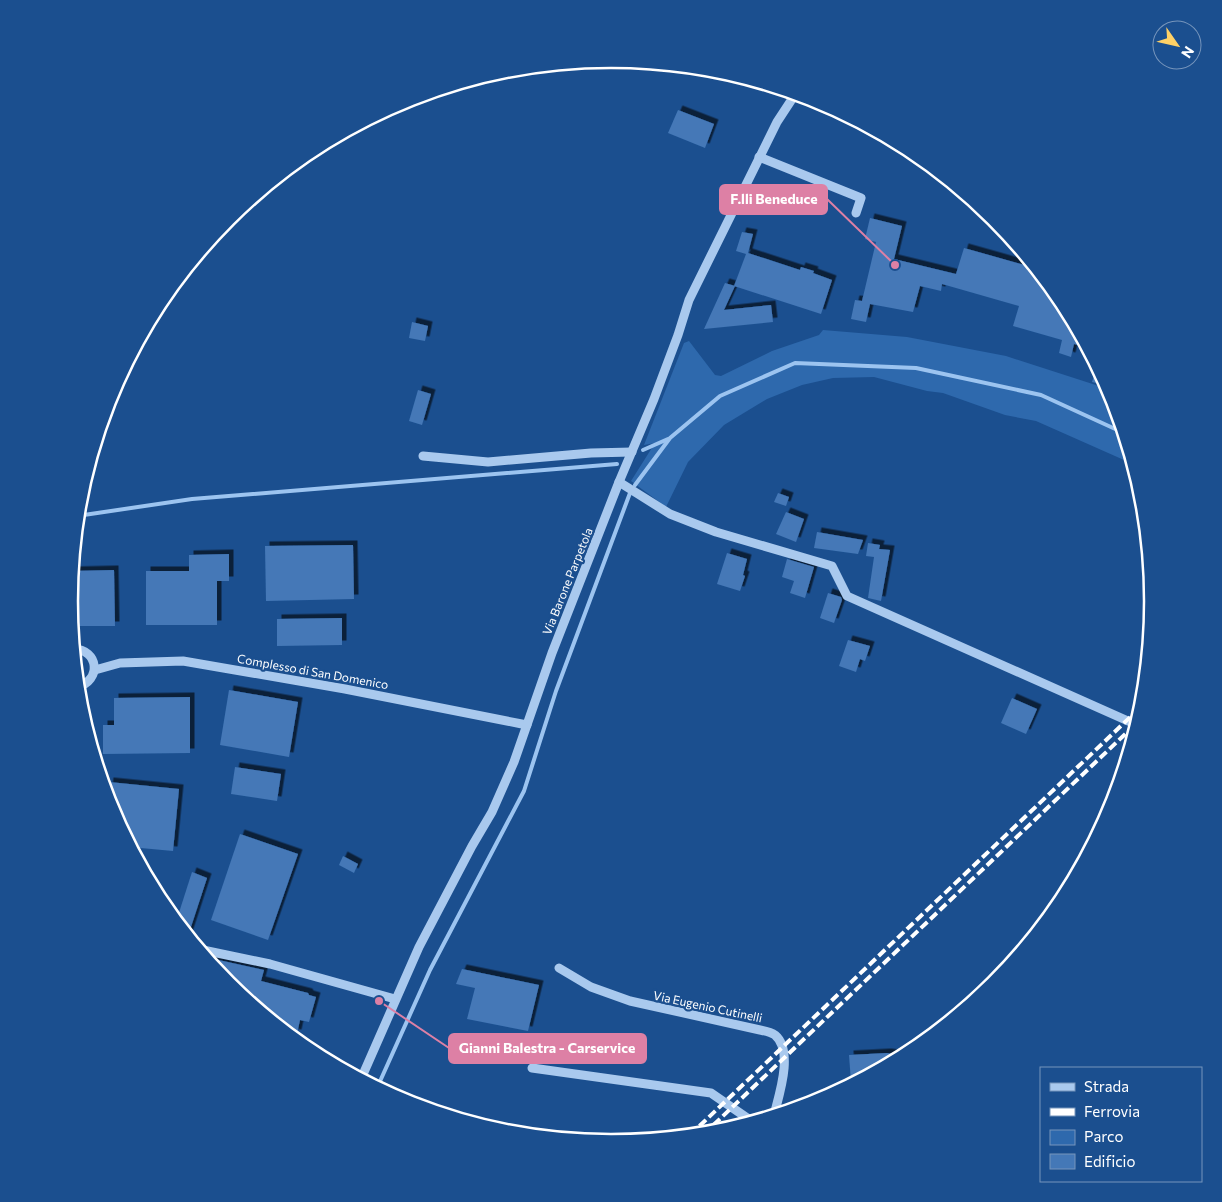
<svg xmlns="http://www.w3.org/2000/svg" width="1222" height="1202" font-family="Commissioner,sans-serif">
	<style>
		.green { fill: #2e69ad }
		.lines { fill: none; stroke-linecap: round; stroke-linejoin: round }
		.stream { stroke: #9cc4f0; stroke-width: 4 }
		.building { fill: #4478b7; filter: url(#shadow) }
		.minor { stroke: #a9c9ee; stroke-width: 9 }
		.rail { stroke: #fff; stroke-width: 4; stroke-dasharray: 9 4; stroke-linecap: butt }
		.labels { text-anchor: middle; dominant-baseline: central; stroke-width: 4.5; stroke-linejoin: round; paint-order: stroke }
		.street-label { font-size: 12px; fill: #fff; stroke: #1b4f8f }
		.rim { fill: none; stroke: #fff; stroke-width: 2.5 }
		.leader { fill: none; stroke: #dd80a5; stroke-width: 2 }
		.callout-dot { fill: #dd80a5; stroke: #1b4f8f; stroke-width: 2 }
		.callout { fill: #dd80a5; stroke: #dd80a5; stroke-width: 2 }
		.callout-label { font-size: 14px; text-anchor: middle; font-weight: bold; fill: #fff }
	</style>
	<defs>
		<filter id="shadow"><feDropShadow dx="4.5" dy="-4.5" stdDeviation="0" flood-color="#0009"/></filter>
	</defs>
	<rect width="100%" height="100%" fill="#1b4f8f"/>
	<polygon class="green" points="823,330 907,337 1006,356 1105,388 1112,394 1133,464 1036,421 1005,415 943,393 927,391 874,377 833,378 802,385 767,399 724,425 688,462 666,507 631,481 655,443 644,445 684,343 689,341 715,375 721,376 772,351 819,335"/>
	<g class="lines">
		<g class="stream">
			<polyline points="643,450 668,439"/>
			<polyline points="635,485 670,438 720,396 795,363 916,368 1041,395 1124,433"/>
			<polyline points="77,516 192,499 617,464"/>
			<polyline points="377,1088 430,970 524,791 556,691 630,493"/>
		</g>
	</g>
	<g class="building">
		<polygon points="678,110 714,124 705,148 668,133"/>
		<polygon points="870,218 902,226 894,259 956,274 964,248 1028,266 1027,270 1041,274 1062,300 1088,348 1074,344 1071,357 1059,353 1062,340 1013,326 1019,306 942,284 941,291 920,286 913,312 870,304 866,322 851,319 855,300 862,301 876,242 865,239"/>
		<polygon points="742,232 753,234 748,253 800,270 801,267 814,271 813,273 832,280 821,314 734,286 746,254 736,251"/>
		<polygon points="725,283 735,286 724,310 771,305 773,322 704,329"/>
		<polygon points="412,322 428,326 425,341 409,338"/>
		<polygon points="1095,373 1102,375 1108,386 1092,382"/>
		<polygon points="418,390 431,394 422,425 409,421"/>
		<polygon points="778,493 789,497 786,506 774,502"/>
		<polygon points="786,512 804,519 796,542 776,534"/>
		<polygon points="817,532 863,540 858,554 814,548"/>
		<polygon points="868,543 880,545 879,549 890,550 881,601 868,598 874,557 866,556"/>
		<polygon points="353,545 354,599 266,601 265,546"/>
		<polygon points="727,553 747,559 743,575 745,576 740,591 717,584"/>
		<polygon points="229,554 229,581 217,581 217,625 146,625 146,571 189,571 189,555"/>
		<polygon points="787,559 814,567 805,598 790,593 794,581 782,577"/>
		<polygon points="114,570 115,626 73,626 72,571"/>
		<polygon points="828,593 841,597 842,600 834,623 820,618"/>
		<polygon points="342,618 342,645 277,646 277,619"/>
		<polygon points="848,640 870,646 865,661 860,659 856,672 839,666"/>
		<polygon points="229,690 298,702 289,757 220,745"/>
		<polygon points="190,697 190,753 103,754 103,725 114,725 114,698"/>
		<polygon points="1012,698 1037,709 1026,734 1001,723"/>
		<polygon points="235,767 281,774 277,801 231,794"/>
		<polygon points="109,782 179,789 173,851 130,847 110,808 107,800"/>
		<polygon points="240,834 298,854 268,940 211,920"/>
		<polygon points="343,856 358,864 354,873 339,865"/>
		<polygon points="192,872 207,878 188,936 176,922"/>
		<polygon points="205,957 264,970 261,981 308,993 309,995 316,997 309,1022 300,1020 297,1034 292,1033 291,1036 242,996 243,991 233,989 227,984"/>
		<polygon points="462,969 539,985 528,1031 467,1019 475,988 456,984"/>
		<polygon points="887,1053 905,1056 857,1082 851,1082 849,1055"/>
	</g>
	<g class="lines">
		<g class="minor">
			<polyline points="759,157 861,198 856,213"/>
			<polyline points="423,456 488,462 591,453 632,452"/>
			<polyline points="619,482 670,514 716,532 832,566 847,596 1137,725"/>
			<path d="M73,649C99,649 102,681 77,687"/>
			<polyline points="95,670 120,663 183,661 345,689 527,725"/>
			<polyline points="198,949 270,964 395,999"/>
			<path d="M559,968L591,987L630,1001L760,1030C765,1031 771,1032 775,1035C794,1051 779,1095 774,1115"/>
			<polyline points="532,1068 711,1093 753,1122"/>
			<polyline points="361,1079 419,947 472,846 492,812 514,762 552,653 619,482 654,399 678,335 689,300 777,122 796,93"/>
		</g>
		<g class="rail">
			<polyline points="704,1134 1139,721"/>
			<polyline points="690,1135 1143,705"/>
		</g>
	</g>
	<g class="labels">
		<g class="street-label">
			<text transform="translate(567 581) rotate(-68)">Via Barone Parpetola</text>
			<text transform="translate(313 671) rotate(10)">Complesso di San Domenico</text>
			<text transform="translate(708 1006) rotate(12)">Via Eugenio Cutinelli</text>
		</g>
	</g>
	<path d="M0 0H1222V1202H0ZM78 601a533 533 0 1 1 1066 0a533 533 0 1 1-1066 0Z" fill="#1b4f8f" fill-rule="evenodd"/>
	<path class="rim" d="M78 601a533 533 0 1 1 1066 0a533 533 0 1 1-1066 0Z"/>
	<path class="leader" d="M895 265L827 199M379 1001L449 1048"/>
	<g class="callout-dot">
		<circle cx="895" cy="265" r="5"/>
		<circle cx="379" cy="1001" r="5"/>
	</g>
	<g class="callout">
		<rect x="720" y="185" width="107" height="29" rx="5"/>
		<rect x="449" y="1034" width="197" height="29" rx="5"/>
	</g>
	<g class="callout-label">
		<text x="774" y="204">F.lli Beneduce</text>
		<text x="547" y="1053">Gianni Balestra - Carservice</text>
	</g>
	<rect x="1040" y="1067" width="162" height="115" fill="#1b4f8f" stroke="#7695bc"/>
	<rect x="1050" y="1083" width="25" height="8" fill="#a9c9ee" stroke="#7695bc"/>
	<text x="1084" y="1092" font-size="15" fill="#ffffff">Strada</text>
	<rect x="1050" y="1108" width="25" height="8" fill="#ffffff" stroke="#7695bc"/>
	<text x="1084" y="1117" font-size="15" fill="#ffffff">Ferrovia</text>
	<rect x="1050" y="1130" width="25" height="15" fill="#2e69ad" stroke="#7695bc"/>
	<text x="1084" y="1142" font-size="15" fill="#ffffff">Parco</text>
	<rect x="1050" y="1154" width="25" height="15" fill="#4478b7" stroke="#7695bc"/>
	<text x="1084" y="1167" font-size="15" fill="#ffffff">Edificio</text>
	<g transform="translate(1177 45) rotate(124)"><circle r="24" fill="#1b4f8f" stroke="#7695bc"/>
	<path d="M0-4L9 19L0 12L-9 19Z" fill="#ffd166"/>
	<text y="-8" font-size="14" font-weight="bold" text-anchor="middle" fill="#ffffff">N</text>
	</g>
</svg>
